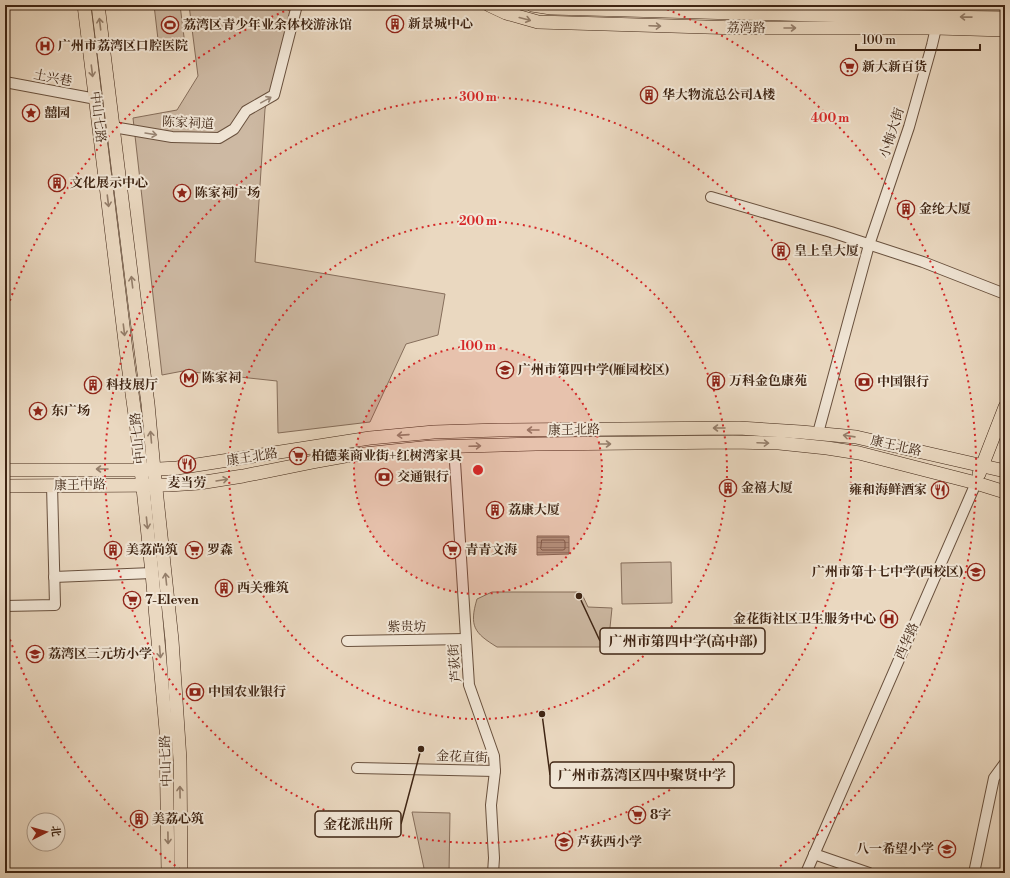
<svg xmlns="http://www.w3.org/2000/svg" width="1010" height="878" font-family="'Libre Bodoni','Noto Serif SC',serif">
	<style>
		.green { fill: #cdb9a3; stroke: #866e5b }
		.water { fill: url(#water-rules); stroke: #826b57 }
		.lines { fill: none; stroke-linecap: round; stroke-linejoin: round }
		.shore { stroke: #77604c; stroke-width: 1 }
		.minor-casing { stroke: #69513e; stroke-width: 12 }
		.major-casing { stroke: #3e2413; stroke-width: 14 }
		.minor { stroke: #f1e6d6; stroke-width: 10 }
		.major { stroke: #ead8c0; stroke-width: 13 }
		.oneway { stroke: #947e6a }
		.oneway2 { stroke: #988574 }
		.ring { fill: none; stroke: #d62828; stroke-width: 2; stroke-dasharray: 2 4 }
		.labels { text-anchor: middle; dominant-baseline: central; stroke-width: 4; stroke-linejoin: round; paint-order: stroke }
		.poi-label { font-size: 13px; font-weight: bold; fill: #3e2413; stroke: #f1e6d6; text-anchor: start }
		.street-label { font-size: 13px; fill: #3e2413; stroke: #f1e6d6 }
		.centre { fill: #d62828; stroke: #f1e6d6; stroke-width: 2 }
		.ring-label { font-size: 12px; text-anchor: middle; font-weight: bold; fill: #d62828; stroke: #f1e6d6; stroke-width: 4; stroke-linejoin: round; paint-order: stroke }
		.leader { fill: none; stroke: #3e2413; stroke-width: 1.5 }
		.callout-dot { fill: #3e2413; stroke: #f1e6d6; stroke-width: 1.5 }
		.callout { fill: #f1e6d6; stroke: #3e2413; stroke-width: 1.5 }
		.callout-label { font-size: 14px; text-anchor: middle; font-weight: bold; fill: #3e2413 }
	</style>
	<defs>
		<pattern id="water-rules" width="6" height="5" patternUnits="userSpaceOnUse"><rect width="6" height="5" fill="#b09b85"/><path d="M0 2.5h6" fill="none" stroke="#917e6c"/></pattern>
	</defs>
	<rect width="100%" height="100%" fill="#ead8c0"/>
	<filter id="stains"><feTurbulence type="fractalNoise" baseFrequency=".005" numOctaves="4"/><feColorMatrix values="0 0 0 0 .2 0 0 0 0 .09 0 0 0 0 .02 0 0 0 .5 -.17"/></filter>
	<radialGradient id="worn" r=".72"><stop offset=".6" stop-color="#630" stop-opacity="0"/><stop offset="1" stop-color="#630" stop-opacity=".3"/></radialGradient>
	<g class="green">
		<polygon points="154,5 180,5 185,45 159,48"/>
		<polygon points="189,5 294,5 265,109 255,262 445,294 438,335 406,344 370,422 278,433 277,381 183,371 162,375 133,118 177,110 198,76"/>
		<polygon points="671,562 672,603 622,604 621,563"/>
		<path d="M492,592H581L588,607L612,608L608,647H497C474,633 469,626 477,599Z"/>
		<polygon points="412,812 450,813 449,873 425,873"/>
	</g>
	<polygon class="water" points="537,536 569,536 569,554 537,555"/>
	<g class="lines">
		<polygon class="shore" points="542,540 564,540 565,542 565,549 563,550 542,550 541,549"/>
		<defs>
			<g id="minor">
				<polyline points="5,82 96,99"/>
				<polyline points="113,127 172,137 219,138 234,129 246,111 274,95 297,5"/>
				<polyline points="711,197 831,232 923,262 1005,294"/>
				<polyline points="818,433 869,245 909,127 932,45 936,28"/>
				<polyline points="454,446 469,685 494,756 495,771 491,805 494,858 493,873"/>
				<polyline points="54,577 152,573"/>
				<polyline points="5,606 55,605 52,485"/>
				<polyline points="347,641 466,639"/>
				<polyline points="357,768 495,771"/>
				<polyline points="814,854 869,873"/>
				<polyline points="806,873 976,483"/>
				<polyline points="974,873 994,778 1005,763"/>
			</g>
			<g id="major">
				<polyline points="84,5 126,350 136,422 152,573 166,730 168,873"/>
				<polyline points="98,5 135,305 148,404 154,470 172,640 180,760 181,873"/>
				<polyline points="489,5 506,13 538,22 739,28 936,28 1005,30"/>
				<polyline points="532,5 551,8 854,16 1005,18"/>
				<polyline points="5,470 141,470 177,468 370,438 434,432 499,430 739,428 801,432 856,437 1005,471"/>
				<polyline points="979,474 1005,407"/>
				<polyline points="5,486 169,485 199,483 243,476 313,462 345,456 431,447 536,444 733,442 779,443 827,448 859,453 976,483 1005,492"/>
			</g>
		</defs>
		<use href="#minor" class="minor-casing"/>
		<use href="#major" class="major-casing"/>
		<use href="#minor" class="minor"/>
		<use href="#major" class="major"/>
	</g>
	<defs><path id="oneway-shaft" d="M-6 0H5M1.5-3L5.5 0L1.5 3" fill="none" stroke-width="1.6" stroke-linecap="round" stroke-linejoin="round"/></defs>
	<g class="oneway">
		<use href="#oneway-shaft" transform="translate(966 17) rotate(-179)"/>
		<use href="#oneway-shaft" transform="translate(525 19) rotate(15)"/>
		<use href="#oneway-shaft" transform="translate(100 24) rotate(-97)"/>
		<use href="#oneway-shaft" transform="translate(655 26) rotate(2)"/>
		<use href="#oneway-shaft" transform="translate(790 28)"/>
		<use href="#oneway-shaft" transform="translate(92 71) rotate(83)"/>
		<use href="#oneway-shaft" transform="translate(108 201) rotate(83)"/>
		<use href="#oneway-shaft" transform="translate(132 282) rotate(-97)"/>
		<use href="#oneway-shaft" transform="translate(124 330) rotate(83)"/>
		<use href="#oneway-shaft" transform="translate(719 428) rotate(180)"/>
		<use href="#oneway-shaft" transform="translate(533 430) rotate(-180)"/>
		<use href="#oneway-shaft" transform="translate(403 435) rotate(176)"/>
		<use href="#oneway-shaft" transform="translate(849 436) rotate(-172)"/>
		<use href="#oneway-shaft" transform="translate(151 437) rotate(-95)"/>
		<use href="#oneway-shaft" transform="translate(763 443) rotate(2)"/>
		<use href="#oneway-shaft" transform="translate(605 444)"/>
		<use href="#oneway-shaft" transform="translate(475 446) rotate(-2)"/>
		<use href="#oneway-shaft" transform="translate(102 469) rotate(-180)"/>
		<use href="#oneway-shaft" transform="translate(222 480) rotate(-9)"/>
		<use href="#oneway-shaft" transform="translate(147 523) rotate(84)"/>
		<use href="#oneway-shaft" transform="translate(166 579) rotate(-96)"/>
		<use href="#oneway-shaft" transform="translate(160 652) rotate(85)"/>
		<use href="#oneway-shaft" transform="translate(180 792) rotate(-91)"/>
		<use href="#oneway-shaft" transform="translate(168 838) rotate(89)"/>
	</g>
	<g class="oneway2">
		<use href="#oneway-shaft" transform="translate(266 100) rotate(-29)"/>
		<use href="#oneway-shaft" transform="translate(151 134) rotate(9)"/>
	</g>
	<circle cx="478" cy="470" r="124" fill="#d62828" fill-opacity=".12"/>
	<g class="ring">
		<circle cx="478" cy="470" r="124"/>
		<circle cx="478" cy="470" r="249"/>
		<circle cx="478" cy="470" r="373"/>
		<path d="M185 873A498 498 0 0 1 6 628M6 312A498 498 0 0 1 300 5M656 5A498 498 0 0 1 771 873"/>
	</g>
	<defs>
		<symbol id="building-ring" viewBox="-11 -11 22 22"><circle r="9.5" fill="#f1e6d6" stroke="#8f2418" stroke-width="1.5"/><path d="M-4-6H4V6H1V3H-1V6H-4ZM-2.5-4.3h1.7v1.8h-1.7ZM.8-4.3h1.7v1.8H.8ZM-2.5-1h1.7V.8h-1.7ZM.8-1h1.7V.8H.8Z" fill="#8f2418"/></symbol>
		<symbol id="stadium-ring" viewBox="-11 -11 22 22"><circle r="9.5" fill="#f1e6d6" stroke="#8f2418" stroke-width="1.5"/><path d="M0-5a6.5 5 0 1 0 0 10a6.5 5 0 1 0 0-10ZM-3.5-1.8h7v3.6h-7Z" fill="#8f2418"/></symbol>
		<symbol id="hospital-ring" viewBox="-11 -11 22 22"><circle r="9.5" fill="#f1e6d6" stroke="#8f2418" stroke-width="1.5"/><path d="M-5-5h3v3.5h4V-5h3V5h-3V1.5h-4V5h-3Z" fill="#8f2418"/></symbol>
		<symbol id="supermarket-ring" viewBox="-11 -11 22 22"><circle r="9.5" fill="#f1e6d6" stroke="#8f2418" stroke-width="1.5"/><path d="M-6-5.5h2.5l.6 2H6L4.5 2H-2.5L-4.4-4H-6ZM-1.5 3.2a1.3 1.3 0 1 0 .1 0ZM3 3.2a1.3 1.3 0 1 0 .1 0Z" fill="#8f2418"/></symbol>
		<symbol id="sight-ring" viewBox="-11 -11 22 22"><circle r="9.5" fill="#f1e6d6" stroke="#8f2418" stroke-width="1.5"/><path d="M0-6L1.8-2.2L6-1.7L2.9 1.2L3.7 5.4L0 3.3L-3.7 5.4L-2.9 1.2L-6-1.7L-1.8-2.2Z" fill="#8f2418"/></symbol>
		<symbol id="school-ring" viewBox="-11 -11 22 22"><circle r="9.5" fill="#f1e6d6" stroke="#8f2418" stroke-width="1.5"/><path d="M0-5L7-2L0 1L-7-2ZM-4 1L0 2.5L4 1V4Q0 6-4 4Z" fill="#8f2418"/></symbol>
		<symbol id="metro-ring" viewBox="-11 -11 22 22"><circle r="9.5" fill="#f1e6d6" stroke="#8f2418" stroke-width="1.5"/><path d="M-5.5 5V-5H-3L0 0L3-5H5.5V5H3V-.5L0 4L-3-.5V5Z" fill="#8f2418"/></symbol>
		<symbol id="bank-ring" viewBox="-11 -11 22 22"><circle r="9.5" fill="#f1e6d6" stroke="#8f2418" stroke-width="1.5"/><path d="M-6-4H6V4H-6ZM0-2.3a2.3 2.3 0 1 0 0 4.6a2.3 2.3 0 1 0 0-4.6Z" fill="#8f2418"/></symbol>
		<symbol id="restaurant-ring" viewBox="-11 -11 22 22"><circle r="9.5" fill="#f1e6d6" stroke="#8f2418" stroke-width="1.5"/><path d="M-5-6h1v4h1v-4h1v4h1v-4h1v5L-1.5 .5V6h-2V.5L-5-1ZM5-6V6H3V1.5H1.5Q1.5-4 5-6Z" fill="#8f2418"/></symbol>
	</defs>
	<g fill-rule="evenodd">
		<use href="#building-ring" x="385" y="14" width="20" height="20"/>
		<use href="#stadium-ring" x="160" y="15" width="20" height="20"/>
		<use href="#hospital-ring" x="35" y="36" width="20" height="20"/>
		<use href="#supermarket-ring" x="839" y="57" width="20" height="20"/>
		<use href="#building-ring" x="639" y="85" width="20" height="20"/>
		<use href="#sight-ring" x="21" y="103" width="20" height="20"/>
		<use href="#building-ring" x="47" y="173" width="20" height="20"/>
		<use href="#sight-ring" x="172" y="183" width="20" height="20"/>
		<use href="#building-ring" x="896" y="199" width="20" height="20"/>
		<use href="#building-ring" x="771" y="241" width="20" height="20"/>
		<use href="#school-ring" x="495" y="360" width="20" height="20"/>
		<use href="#metro-ring" x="179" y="368" width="20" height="20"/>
		<use href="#building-ring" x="706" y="371" width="20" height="20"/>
		<use href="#bank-ring" x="854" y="372" width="20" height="20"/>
		<use href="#building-ring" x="83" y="375" width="20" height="20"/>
		<use href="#sight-ring" x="28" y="401" width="20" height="20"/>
		<use href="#supermarket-ring" x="288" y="446" width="20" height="20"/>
		<use href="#restaurant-ring" x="177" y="454" width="20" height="20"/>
		<use href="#bank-ring" x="374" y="467" width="20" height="20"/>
		<use href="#building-ring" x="718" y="478" width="20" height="20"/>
		<use href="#restaurant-ring" x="930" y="480" width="20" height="20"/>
		<use href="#building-ring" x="485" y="500" width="20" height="20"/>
		<use href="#building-ring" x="103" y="540" width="20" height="20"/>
		<use href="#supermarket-ring" x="184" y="540" width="20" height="20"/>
		<use href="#supermarket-ring" x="442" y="540" width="20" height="20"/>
		<use href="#school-ring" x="966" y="562" width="20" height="20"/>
		<use href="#building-ring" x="214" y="578" width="20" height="20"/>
		<use href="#supermarket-ring" x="122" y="590" width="20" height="20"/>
		<use href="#hospital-ring" x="879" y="609" width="20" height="20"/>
		<use href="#school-ring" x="25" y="644" width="20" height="20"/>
		<use href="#bank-ring" x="185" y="682" width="20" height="20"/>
		<use href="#supermarket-ring" x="627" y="805" width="20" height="20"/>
		<use href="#building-ring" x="129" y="809" width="20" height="20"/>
		<use href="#school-ring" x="554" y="832" width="20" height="20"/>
		<use href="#school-ring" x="937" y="839" width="20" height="20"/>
	</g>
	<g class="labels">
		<g class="poi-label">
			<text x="408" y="24">新景城中心</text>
			<text x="183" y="25">荔湾区青少年业余体校游泳馆</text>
			<text x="58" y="46">广州市荔湾区口腔医院</text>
			<text x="862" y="67">新大新百货</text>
			<text x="662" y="95">华大物流总公司A楼</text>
			<text x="44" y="113">囍园</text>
			<text x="70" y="183">文化展示中心</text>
			<text x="195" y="193">陈家祠广场</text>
			<text x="919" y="209">金纶大厦</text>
			<text x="794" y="251">皇上皇大厦</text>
			<text x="518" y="370">广州市第四中学(雁园校区)</text>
			<text x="202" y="378">陈家祠</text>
			<text x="729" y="381">万科金色康苑</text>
			<text x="877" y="382">中国银行</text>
			<text x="106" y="385">科技展厅</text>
			<text x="51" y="411">东广场</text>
			<text x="311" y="456">柏德莱商业街+红树湾家具</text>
			<text x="397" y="477">交通银行</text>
			<text x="187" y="483" text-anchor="middle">麦当劳</text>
			<text x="741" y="488">金禧大厦</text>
			<text x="927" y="490" text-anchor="end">雍和海鲜酒家</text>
			<text x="508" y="510">荔康大厦</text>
			<text x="126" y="550">美荔尚筑</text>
			<text x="207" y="550">罗森</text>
			<text x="465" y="550">青青文海</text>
			<text x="963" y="572" text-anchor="end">广州市第十七中学(西校区)</text>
			<text x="237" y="588">西关雅筑</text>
			<text x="145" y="600">7-Eleven</text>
			<text x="876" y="619" text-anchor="end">金花街社区卫生服务中心</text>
			<text x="48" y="654">荔湾区三元坊小学</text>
			<text x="208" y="692">中国农业银行</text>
			<text x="650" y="815">8字</text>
			<text x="152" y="819">美荔心筑</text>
			<text x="577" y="842">芦荻西小学</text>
			<text x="934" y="849" text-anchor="end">八一希望小学</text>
		</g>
		<g class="street-label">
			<text transform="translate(746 28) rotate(1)">荔湾路</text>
			<text transform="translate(53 78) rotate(11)">土兴巷</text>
			<text transform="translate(98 117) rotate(83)">中山七路</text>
			<text transform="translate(188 123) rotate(3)">陈家祠道</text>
			<text transform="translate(892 133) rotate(-72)">小梅大街</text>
			<text transform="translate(574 430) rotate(-1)">康王北路</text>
			<text transform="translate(138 438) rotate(-96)">中山七路</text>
			<text transform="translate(896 446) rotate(13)">康王北路</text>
			<text transform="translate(252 457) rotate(-9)">康王北路</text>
			<text transform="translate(80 485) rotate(-1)">康王中路</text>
			<text transform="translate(407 627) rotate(-1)">紫贵坊</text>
			<text transform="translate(907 641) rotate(-66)">西华路</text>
			<text transform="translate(455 663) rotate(-95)">芦荻街</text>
			<text transform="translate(462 757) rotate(2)">金花直街</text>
			<text transform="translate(166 761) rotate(-92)">中山七路</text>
		</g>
	</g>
	<circle cx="478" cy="470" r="6" class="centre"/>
	<g class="ring-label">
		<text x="478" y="101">300 m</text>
		<text x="830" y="122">400 m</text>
		<text x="478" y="225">200 m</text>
		<text x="478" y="350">100 m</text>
	</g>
	<path class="leader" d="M579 596L600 641M542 714L550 775M421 749L401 824"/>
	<g class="callout-dot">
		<circle cx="579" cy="596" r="4"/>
		<circle cx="542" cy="714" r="4"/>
		<circle cx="421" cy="749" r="4"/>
	</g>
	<g class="callout">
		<rect x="600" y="628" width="165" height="26" rx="4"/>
		<rect x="550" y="762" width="184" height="26" rx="4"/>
		<rect x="315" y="811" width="86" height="26" rx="4"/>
	</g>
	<g class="callout-label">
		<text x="683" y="646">广州市第四中学(高中部)</text>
		<text x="642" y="780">广州市荔湾区四中聚贤中学</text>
		<text x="358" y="829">金花派出所</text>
	</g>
	<rect width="1010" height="878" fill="none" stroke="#ead8c0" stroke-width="20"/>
	<rect x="6" y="6" width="998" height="866" fill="none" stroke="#3e2413" stroke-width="2"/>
	<rect x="10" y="10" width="990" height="858" fill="none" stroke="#3e2413"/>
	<g transform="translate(46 832) rotate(84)"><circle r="19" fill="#f1e6d6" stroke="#a99888"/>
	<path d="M0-3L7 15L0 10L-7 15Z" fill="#8f2418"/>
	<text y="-6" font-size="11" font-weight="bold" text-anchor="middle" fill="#3e2413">北</text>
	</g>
	<path d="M856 44v6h124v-6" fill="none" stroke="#3e2413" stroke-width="2"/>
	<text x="862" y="44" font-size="12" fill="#3e2413" stroke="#f1e6d6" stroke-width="3" paint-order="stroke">100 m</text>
	<rect width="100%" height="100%" filter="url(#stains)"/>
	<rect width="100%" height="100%" fill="url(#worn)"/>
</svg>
